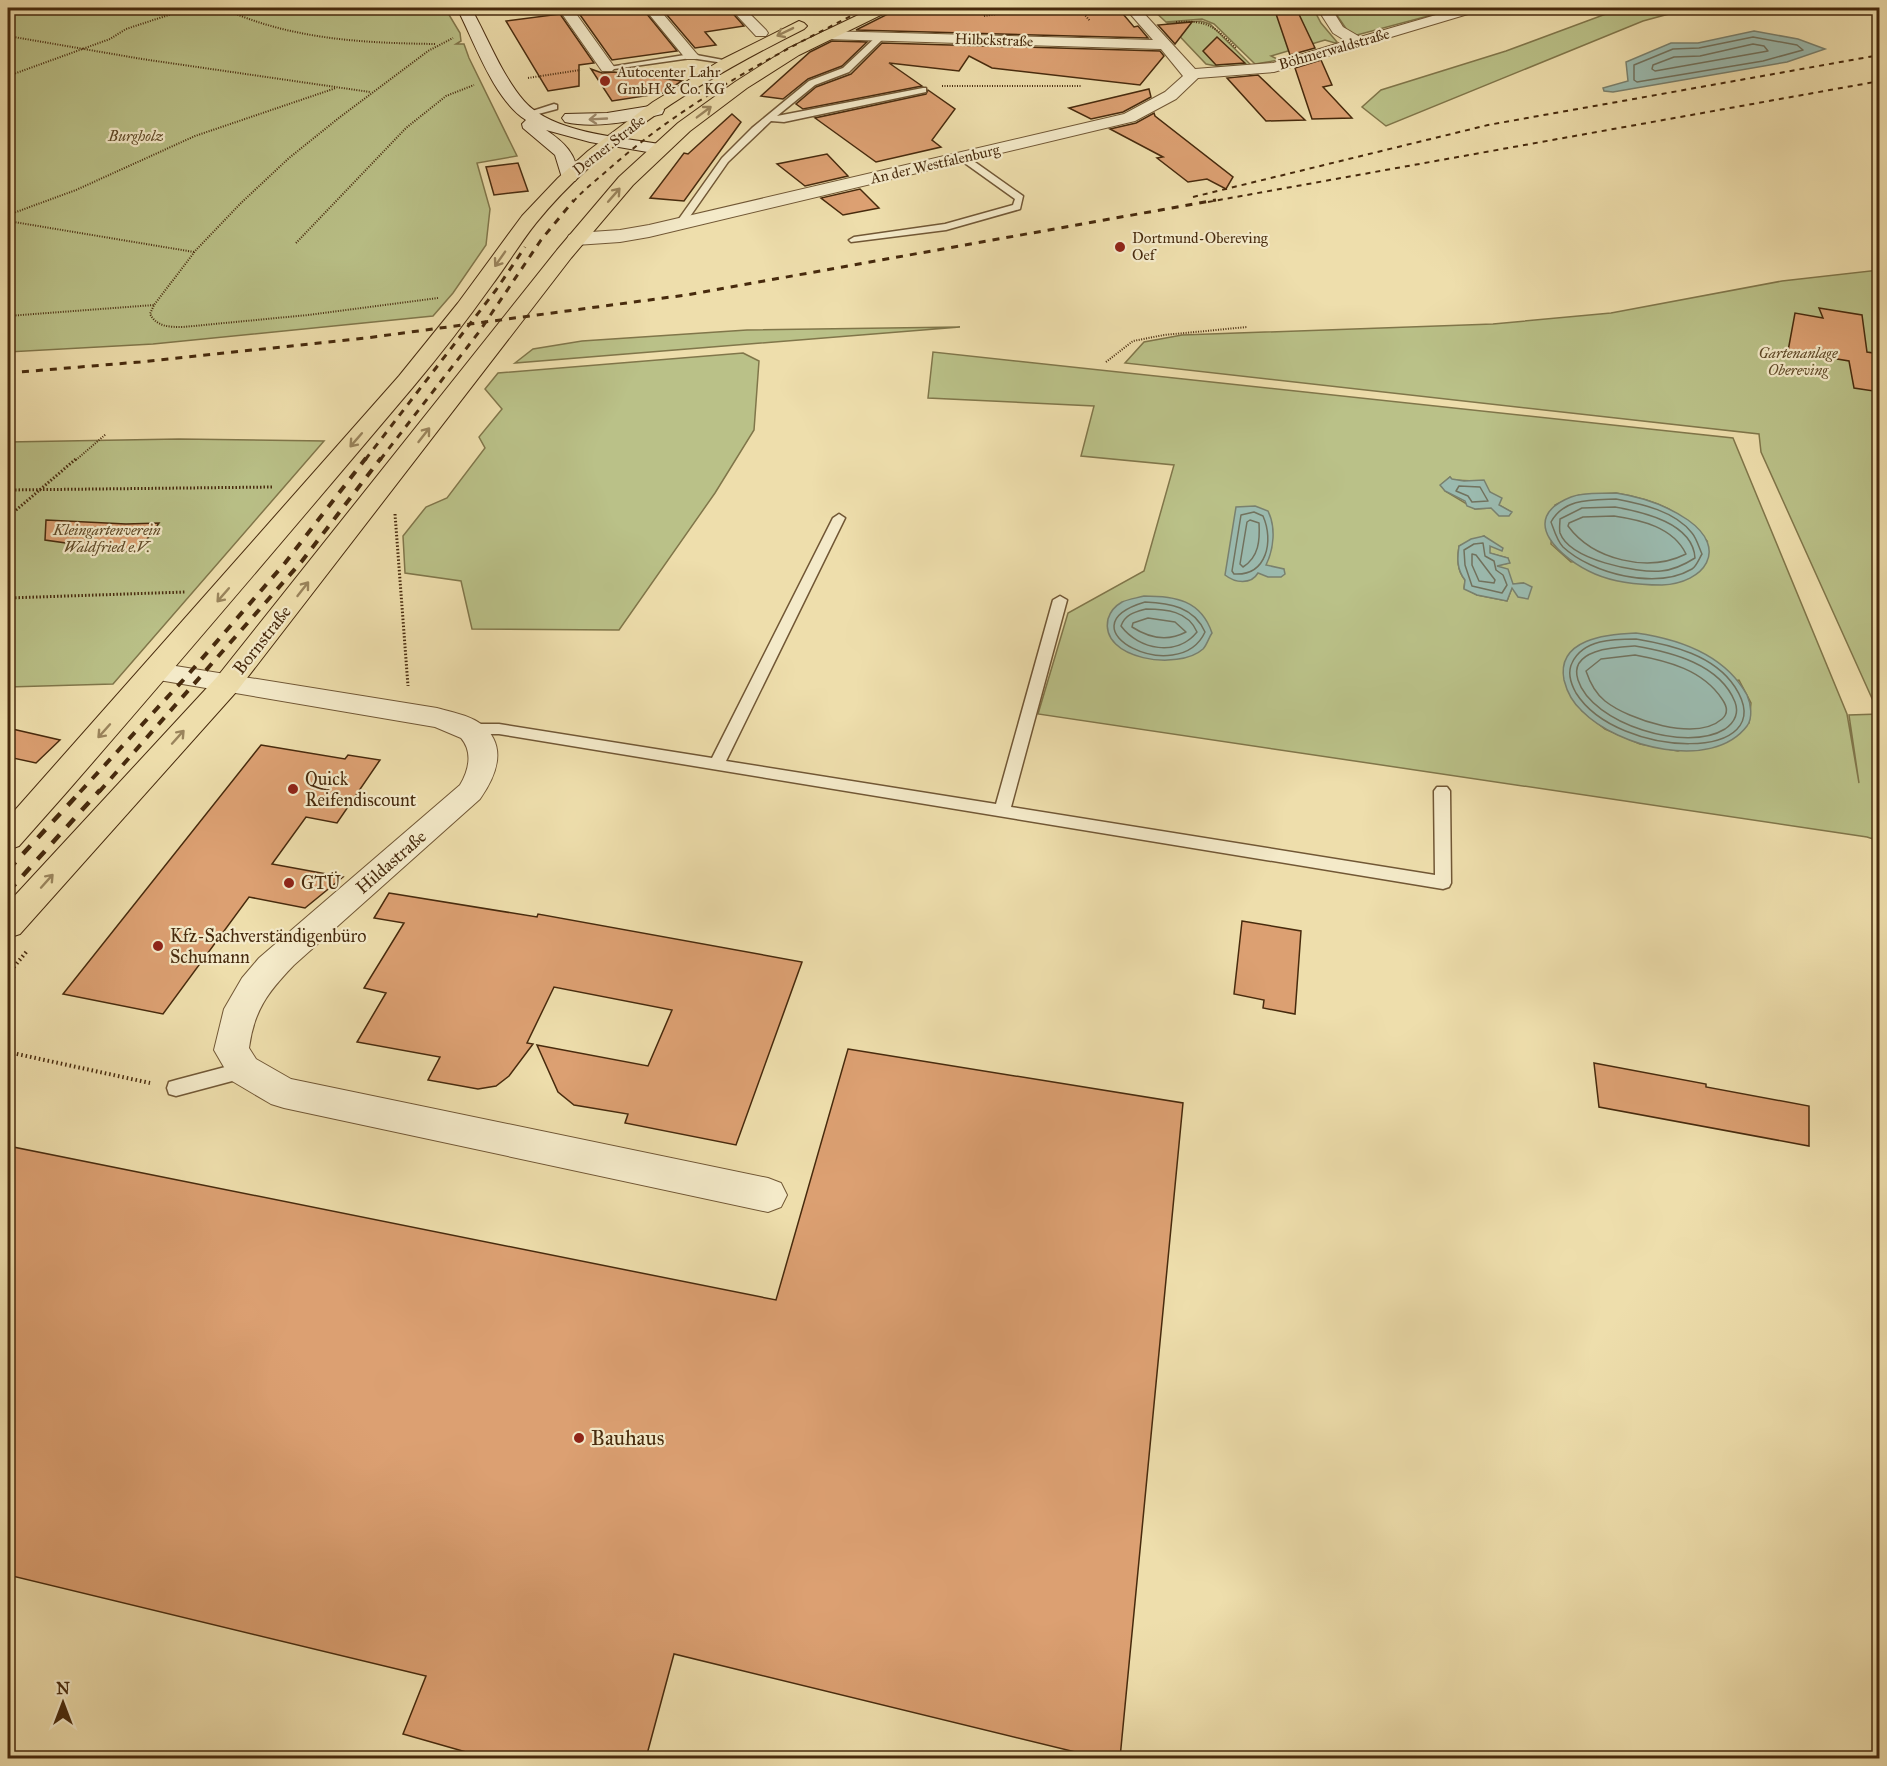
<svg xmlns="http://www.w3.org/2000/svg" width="1887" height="1766" font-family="'IM FELL Great Primer',serif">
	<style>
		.green { fill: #bac188; stroke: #80764a; stroke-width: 1.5; fill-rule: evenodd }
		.water { fill: #9bbbb0; stroke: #79816f; stroke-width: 1.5 }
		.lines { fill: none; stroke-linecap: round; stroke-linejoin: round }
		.shore { stroke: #71725e; stroke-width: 1.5 }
		.building { fill: #dca072; stroke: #472a0d; stroke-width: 1.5 }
		.lane-casing { stroke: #715735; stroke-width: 3 }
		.street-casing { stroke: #715735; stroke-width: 2 }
		.secondary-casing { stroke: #472a0d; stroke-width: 2 }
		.primary-casing { stroke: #472a0d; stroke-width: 2 }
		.path-far2 { stroke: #472a0d; stroke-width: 2; stroke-dasharray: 1 1.5; stroke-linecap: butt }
		.path-far1 { stroke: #472a0d; stroke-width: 3; stroke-dasharray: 1.5 2; stroke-linecap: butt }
		.path { stroke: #472a0d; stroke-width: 4; stroke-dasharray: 1.5 3; stroke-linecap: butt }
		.lane { fill: #f4eac9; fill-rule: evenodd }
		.street { fill: #f4eac9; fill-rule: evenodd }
		.secondary { fill: #f4eac9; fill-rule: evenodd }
		.primary { fill: #eedeac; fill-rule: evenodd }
		.rail-far3 { stroke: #472a0d; stroke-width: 2; stroke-dasharray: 5 5; stroke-linecap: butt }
		.rail-far2 { stroke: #472a0d; stroke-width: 3; stroke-dasharray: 7 7; stroke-linecap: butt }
		.rail-far1 { stroke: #472a0d; stroke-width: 4; stroke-dasharray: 9 9; stroke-linecap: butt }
		.rail { stroke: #472a0d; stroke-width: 4.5; stroke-dasharray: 11 11; stroke-linecap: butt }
		.oneway { stroke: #9a845c }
		.oneway2 { stroke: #9e8a6b }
		.poi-dot { fill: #8f2418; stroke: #f4eac9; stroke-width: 2 }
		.labels { text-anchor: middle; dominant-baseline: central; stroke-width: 4.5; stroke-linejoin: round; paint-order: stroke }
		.far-street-label { font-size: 15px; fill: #472a0d; stroke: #f4eac9 }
		.far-poi-label { font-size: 15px; fill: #472a0d; stroke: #f4eac9; text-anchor: start }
		.far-park-label { font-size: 15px; font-style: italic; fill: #5e4826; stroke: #f4eac9 }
		.street-label { font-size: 18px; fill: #472a0d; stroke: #f4eac9 }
		.poi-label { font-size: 18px; fill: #472a0d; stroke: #f4eac9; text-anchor: start }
		.near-poi-label { font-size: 21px; fill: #472a0d; stroke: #f4eac9; text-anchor: start }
	</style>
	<rect width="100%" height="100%" fill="#eedeac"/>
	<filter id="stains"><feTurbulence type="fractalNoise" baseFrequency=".00333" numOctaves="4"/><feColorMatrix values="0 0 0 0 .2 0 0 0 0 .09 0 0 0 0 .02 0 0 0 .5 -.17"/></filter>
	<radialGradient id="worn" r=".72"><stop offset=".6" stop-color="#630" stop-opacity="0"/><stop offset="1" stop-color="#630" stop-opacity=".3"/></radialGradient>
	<g class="green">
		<polygon points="8,8 445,8 460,33 461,41 456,44 464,44 469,58 517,156 477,163 490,209 486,245 453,293 433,316 153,344 8,352"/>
		<polygon points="1151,8 1313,8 1321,23 1337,42 1335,43 1325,40 1271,56 1279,60 1255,64 1214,24 1202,19 1166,22"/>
		<polygon points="1332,8 1410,8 1432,15 1357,35 1349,33"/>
		<polygon points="1622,8 1691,8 1643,21 1386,126 1362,107 1381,90 1506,51"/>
		<polygon points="1201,21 1210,24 1251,65 1221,67 1206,64 1167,23"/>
		<path d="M1879,270V841L1867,837L1038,714L1068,613L1144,571L1174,465L1081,456L1094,406L928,398L933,352L1733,438L1847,714L1859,783L1849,715L1879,714L1761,452L1759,434L1125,363L1144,342L1182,335L1493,324L1611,313L1782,281ZM1450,477L1452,480L1475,481L1490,492L1499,505L1511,512L1491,508L1475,509L1445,491L1441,485ZM1616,493C1657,500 1680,510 1707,541L1571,562L1551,544L1555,505L1579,495ZM1484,536L1490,546L1489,553L1508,558L1509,563L1495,566L1513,584L1524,583L1512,588L1507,601L1477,595L1464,588L1465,580C1457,570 1457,559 1459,546ZM1739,680L1751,703L1749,723L1678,751L1640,744L1605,729L1582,711Z"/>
		<polygon points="960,327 515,363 533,349 582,341 747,330"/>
		<polygon points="743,353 759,361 754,430 715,493 619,630 472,629 461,581 405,573 403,536 426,507 447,498 485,448 479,437 502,409 485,389 498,373"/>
		<polygon points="179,439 324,441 113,684 8,687 8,442"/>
	</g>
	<g class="water">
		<polygon points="1754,31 1798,39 1825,49 1787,62 1613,92 1604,91 1603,88 1628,81 1626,62 1671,43 1698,43"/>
		<polygon points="1450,477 1452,479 1464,481 1484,480 1490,492 1502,498 1499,505 1512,512 1509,516 1499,516 1491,508 1475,509 1467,506 1465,501 1445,491 1440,485"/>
		<path d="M1616,493C1642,497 1666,505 1688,520C1729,549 1705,583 1662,585C1639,585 1616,583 1595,574C1562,560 1515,519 1571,497C1584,492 1601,494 1616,493Z"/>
		<path d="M1255,506L1268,511C1276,527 1274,549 1266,565L1284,569L1285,574L1281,577H1268L1258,573C1251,585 1235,583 1225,575L1236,507Z"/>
		<path d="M1484,536L1503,548L1502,551L1490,546V553L1508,558L1510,563L1497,566L1508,569L1513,584L1524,583L1532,587L1528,599L1518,597L1512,588L1507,601L1477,595L1464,589L1465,580C1457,570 1457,559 1459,546L1471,539Z"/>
		<path d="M1144,596C1175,596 1201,600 1212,633C1209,637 1207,645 1203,649C1179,671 1099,660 1108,619C1110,612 1115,606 1122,602C1129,599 1137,598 1144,596Z"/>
		<path d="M1636,633C1679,639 1725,655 1747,695C1751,704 1753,718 1747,726C1712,772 1617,747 1582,711C1573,703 1567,692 1564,680C1556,639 1607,634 1636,633Z"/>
	</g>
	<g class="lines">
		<g class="shore">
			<polygon points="1753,37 1797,45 1803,50 1763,61 1637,82 1634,80 1634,65 1673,49 1699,48"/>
			<polygon points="1753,44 1764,46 1768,51 1655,71 1652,69 1653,65 1674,57 1700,56"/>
			<polygon points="1459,486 1480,487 1488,501 1472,502 1468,496 1456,491"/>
			<path d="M1616,499C1642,504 1675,511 1692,533C1697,539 1699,548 1702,554C1699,559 1696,567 1692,569C1656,590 1592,574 1563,547C1557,541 1554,530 1551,522C1564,498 1592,500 1616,499Z"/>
			<path d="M1615,507C1643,512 1693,523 1695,558C1684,565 1674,570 1661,571C1636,573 1570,560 1560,533C1559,529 1560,523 1560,519L1582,508Z"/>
			<path d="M1254,512L1263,516C1274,541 1267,576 1234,574L1232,571L1241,515Z"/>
			<path d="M1614,516C1641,520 1673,527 1686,554C1648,573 1593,560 1568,526L1569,523L1583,517Z"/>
			<path d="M1250,520L1259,523C1260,540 1259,557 1243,567L1240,564L1247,522Z"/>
			<polygon points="1483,543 1485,556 1494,561 1496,570 1503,575 1507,585 1502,593 1472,586 1465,565 1464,550 1474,544"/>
			<polygon points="1472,554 1476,555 1495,580 1494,583 1479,581 1472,565"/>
			<path d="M1145,602C1170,603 1194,607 1205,632C1179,689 1058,628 1145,602Z"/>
			<path d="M1146,609C1166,609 1188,611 1197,632C1177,657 1139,650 1121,626C1125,614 1135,612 1146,609Z"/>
			<path d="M1148,618L1175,622L1186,632C1167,642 1149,638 1132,627L1133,623Z"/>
			<path d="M1636,639C1672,645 1714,655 1735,687C1784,763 1618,760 1576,693C1571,684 1567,673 1572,663C1583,639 1614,639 1636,639Z"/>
			<path d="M1635,646C1671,652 1720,664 1735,702C1739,713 1735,722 1725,729C1687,753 1592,724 1578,680C1568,649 1616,647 1635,646Z"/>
			<path d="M1635,655C1668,661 1703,670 1722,699C1727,706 1729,713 1722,719C1696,742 1629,720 1605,701C1595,693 1590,683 1586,671L1601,659Z"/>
		</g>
	</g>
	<g class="building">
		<polygon points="612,8 642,8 677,51 612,60 578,12"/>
		<polygon points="661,8 728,8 744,26 705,32 716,45 695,48"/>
		<polygon points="893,8 1038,8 1039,10 1118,8 1134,27 1138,26 1148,38 856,30 890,13"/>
		<polygon points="1274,8 1296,8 1315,48 1290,55"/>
		<polygon points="560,14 594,63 579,65 579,86 548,91 506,21"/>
		<polygon points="1192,22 1175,44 1158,25"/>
		<polygon points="1217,37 1245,63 1216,65 1203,51"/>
		<polygon points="832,41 867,42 842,66 808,79 783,99 761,96 810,52"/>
		<polygon points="882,43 1160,51 1164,56 1140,85 992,68 969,56 959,71 889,63 922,86 803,109 796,104 816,87 851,74"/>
		<polygon points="1321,60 1332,85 1323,87 1352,118 1312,119 1295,68"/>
		<polygon points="591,69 602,73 614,72 682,81 663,93 612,101"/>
		<polygon points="1258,75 1305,120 1266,121 1227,78"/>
		<polygon points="1149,89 1151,97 1123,112 1091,119 1069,108"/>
		<polygon points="928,90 955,109 932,140 941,147 876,162 815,118 926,94"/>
		<polygon points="1154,113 1155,116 1233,177 1226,189 1207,179 1188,182 1157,158 1163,157 1110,129 1136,123"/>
		<polygon points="732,114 741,122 684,201 650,198 684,153 688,154"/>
		<polygon points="827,154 848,176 805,186 777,164"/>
		<polygon points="518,163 528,191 494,195 486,167"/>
		<polygon points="860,189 879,208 843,215 821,198"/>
		<polygon points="1819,308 1862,315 1867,352 1880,354 1880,392 1854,388 1849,361 1788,351 1795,313 1823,318"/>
		<polygon points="46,520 126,524 159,523 137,553 45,540"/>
		<polygon points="8,728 60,740 36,763 8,757"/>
		<polygon points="261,745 345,759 348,755 380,760 337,823 306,817 272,864 343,877 305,908 249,897 163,1014 63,994"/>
		<polygon points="389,893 537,917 538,914 802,962 736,1145 625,1123 628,1114 574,1105 558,1092 537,1045 648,1066 672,1010 554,987 527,1043 533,1044 509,1076 496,1086 478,1089 428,1080 440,1057 357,1042 386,993 364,988 404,923 374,918"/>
		<polygon points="1242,921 1301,931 1295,1014 1263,1008 1264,1000 1234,994"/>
		<polygon points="848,1049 1183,1103 1120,1758 1100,1758 674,1654 646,1758 487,1758 403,1734 426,1676 8,1575 8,1146 776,1300"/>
		<polygon points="1594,1063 1706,1084 1706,1087 1809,1106 1809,1146 1599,1107"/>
	</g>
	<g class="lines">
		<defs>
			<g id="lane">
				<polygon points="878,35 885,37 849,72 815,85 777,116 923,88 926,88 926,92 784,122 771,121 728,162 684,225 678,225 676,223 722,158 752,128 809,81 843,68"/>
				<polygon points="691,54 734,62 730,64 691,58 607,70 603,68"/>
				<polygon points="554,104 557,105 557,109 527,117 523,114"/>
				<polygon points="959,155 965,155 1023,196 1020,209 946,230 851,242 849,240 854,237 945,224 1013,205 1015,199 959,159"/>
				<polygon points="839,514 845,518 726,761 996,804 1053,600 1060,596 1067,600 1011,807 1435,875 1434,791 1437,787 1447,787 1450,791 1451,883 1449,887 1443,889 499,734 469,734 462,729 469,724 499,724 712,758 833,518"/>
				<polygon points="244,1062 251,1064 253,1070 251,1076 176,1096 169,1094 167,1088 169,1082 176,1080"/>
			</g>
			<g id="street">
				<polygon points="558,8 572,8 615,68 612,71 602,71"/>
				<polygon points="644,8 658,8 696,53 699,56 696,59 686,59"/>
				<polygon points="730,8 744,8 766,30 768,33 766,36 756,36"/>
				<polygon points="1125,8 1139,8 1195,69 1273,63 1346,41 1333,33 1317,8 1331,8 1343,27 1360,37 1460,8 1480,8 1478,11 1274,72 1198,78 1176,99 1135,121 649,237 620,242 576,245 569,243 567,239 569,235 576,233 620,230 649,225 1124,114 1165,92 1183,76 1161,49 825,39 818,35 825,31 1153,40"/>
				<path d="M157,663L437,708C451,712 469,715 481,724C509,746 496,776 480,799L294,965C268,992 254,1010 249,1048L256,1059L291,1079L768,1178L781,1183L787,1195L781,1207L768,1212L284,1108L271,1104L232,1081L214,1050L224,1009L242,978L259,958L460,785C469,770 473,752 461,738L435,727L147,678L143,672L147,666Z"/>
			</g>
			<g id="secondary">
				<path d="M457,8H471C488,38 501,74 524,101C552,133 619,137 659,144L665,145L668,149L665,153L659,154L590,142L546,130C564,142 577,154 578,177L575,181H563L555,155L523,128L522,124L526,120C494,100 474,41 457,8Z"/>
				<path d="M656,105L662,106L664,110L662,114C633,121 595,129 565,122L562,118L565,114L607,113Z"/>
			</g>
			<g id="primary">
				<polygon points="873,8 891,8 889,11 799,55 747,88 690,131 633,185 571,258 237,691 20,934 8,938 8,903 217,677 557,250 619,177 678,123 735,82 787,49"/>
				<path d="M799,21L804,23L807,26L804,29C706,78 606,137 536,223C520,243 507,265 492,285C467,320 441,354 413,387C298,523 183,659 66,793L19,846L8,850V818L399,376L458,303L522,216L558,178L588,151L653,102L723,59Z"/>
			</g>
		</defs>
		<use href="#lane" class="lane-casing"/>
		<use href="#street" class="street-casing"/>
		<use href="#secondary" class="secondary-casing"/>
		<use href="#primary" class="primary-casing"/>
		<g class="path-far2">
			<path d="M237,8L236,14C300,40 367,43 435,44"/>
			<polyline points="1079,8 1090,21"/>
			<polyline points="1505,8 1516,10"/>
			<polyline points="984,16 1033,8"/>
			<path d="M1176,22C1208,20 1214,26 1236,48"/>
			<polyline points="8,36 142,59 370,92"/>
			<polyline points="8,76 110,39 126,29 190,8"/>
			<polyline points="528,78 580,70"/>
			<polyline points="942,86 1081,86"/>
			<polyline points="8,215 76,190 195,136 336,88"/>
			<polyline points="8,221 194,252"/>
			<polyline points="296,243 406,128 446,96 474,85"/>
			<path d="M438,298L308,315L183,327C169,327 157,327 150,314L154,305L196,250L241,203L289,158L340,117L428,51L453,38"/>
			<polyline points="8,316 154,305"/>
			<polyline points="1106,362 1133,341 1164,335 1247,327"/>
			<polyline points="76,460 106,434"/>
		</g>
		<g class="path-far1">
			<polyline points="8,490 273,487"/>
			<polyline points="395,514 408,686"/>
			<polyline points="8,517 77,458"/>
			<polyline points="8,598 185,592"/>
		</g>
		<g class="path">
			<polyline points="8,974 27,951"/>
			<polyline points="8,1052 150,1083"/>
		</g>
		<use href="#lane" class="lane"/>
		<use href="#street" class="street"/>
		<use href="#secondary" class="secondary"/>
		<use href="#primary" class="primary"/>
		<g class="rail-far3">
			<polyline points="1193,197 1488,125 1880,55"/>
			<path d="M573,202C584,189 598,179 610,168C686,101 777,53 867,8"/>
			<polyline points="1208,202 1880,81"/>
		</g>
		<g class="rail-far2">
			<polyline points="8,373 140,362 366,338 686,295 1216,200"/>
			<polyline points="365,460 496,290 525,247"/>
			<polyline points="380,460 479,332 541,240 574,200"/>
		</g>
		<g class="rail-far1">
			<polyline points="80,792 186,677 285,563 366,458"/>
			<polyline points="99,792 302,561 381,458"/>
		</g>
		<g class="rail">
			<polyline points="8,870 82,790"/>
			<polyline points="8,892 100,790"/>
		</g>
	</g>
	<defs><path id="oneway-shaft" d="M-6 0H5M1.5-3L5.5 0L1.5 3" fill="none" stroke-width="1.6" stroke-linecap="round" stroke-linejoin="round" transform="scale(1.5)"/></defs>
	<g class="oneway">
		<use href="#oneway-shaft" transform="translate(785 32) rotate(154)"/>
		<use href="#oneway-shaft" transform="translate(704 112) rotate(-37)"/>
		<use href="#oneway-shaft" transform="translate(614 195) rotate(-49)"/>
		<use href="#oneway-shaft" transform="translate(500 259) rotate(125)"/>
		<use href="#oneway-shaft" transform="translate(424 435) rotate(-52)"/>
		<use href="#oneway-shaft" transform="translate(356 440) rotate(131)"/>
		<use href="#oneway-shaft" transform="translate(303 589) rotate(-52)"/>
		<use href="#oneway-shaft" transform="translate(223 595) rotate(131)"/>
		<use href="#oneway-shaft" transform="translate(104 731) rotate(132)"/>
		<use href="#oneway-shaft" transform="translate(178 737) rotate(-48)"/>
		<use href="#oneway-shaft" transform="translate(47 881) rotate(-48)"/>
	</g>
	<use class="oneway2" href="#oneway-shaft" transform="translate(598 119) rotate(177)"/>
	<g class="poi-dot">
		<circle cx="605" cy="81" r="6"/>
		<circle cx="1120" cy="247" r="6"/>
		<circle cx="293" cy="789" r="6"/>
		<circle cx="289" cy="883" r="6"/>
		<circle cx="158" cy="946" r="6"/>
		<circle cx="579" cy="1438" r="6"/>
	</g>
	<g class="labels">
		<g class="far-street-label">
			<text transform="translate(994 40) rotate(2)">Hilbckstraße</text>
			<text transform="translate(1334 49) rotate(-16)">Böhmerwaldstraße</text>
			<text transform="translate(609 145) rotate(-38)">Derner Straße</text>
			<text transform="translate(935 164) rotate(-13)">An der Westfalenburg</text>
		</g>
		<g class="far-poi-label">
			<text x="617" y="72">Autocenter Lahr<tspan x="617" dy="17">GmbH &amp; Co. KG</tspan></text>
			<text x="1132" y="238">Dortmund-Obereving<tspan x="1132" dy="17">Oef</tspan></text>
		</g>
		<g class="far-park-label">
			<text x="136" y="136">Burgholz</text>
			<text x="1798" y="353">Gartenanlage<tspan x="1798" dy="17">Obereving</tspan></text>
			<text x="107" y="530">Kleingartenverein<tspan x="107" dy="17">Waldfried e.V.</tspan></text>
		</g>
		<g class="street-label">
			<text transform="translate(262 640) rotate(-52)">Bornstraße</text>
			<text transform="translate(391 862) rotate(-41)">Hildastraße</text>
		</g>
		<g class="poi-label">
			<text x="305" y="779">Quick<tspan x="305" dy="21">Reifendiscount</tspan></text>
			<text x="301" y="883">GTÜ</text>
			<text x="170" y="936">Kfz-Sachverständigenbüro<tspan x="170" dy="21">Schumann</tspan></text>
		</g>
		<g class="near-poi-label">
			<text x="591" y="1438">Bauhaus</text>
		</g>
	</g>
	<rect width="1887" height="1766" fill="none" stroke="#eedeac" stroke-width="30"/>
	<rect x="9" y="9" width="1869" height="1748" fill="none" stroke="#472a0d" stroke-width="3"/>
	<rect x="15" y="15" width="1857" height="1736" fill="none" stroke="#472a0d" stroke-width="1.5"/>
	<g transform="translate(63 1703)" stroke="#f4eac9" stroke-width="4.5" paint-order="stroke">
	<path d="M0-4.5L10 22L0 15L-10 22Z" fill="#472a0d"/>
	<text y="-9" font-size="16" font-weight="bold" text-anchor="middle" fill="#472a0d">N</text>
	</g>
	<rect width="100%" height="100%" filter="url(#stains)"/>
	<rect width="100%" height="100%" fill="url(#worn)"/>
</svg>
